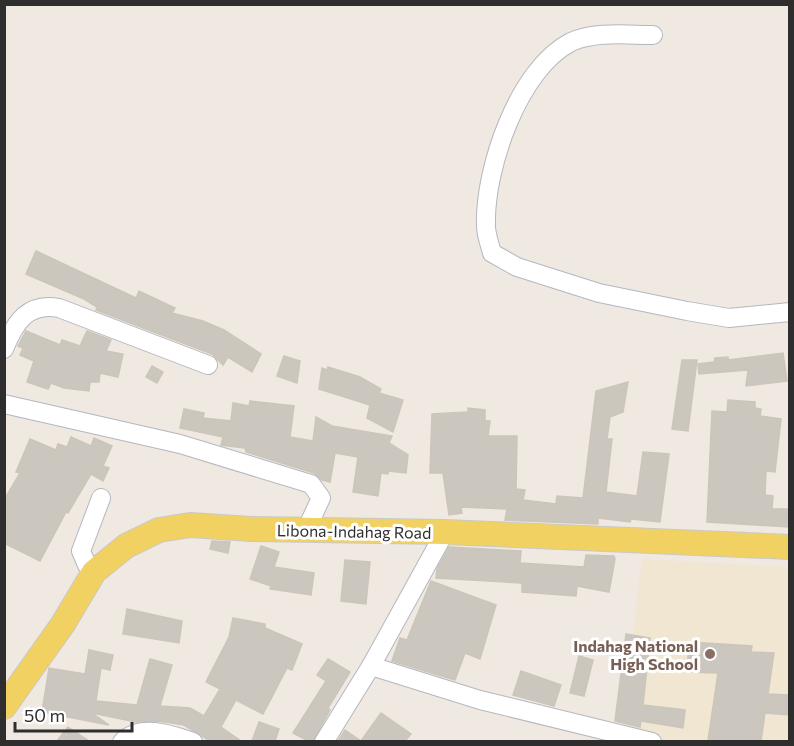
<svg xmlns="http://www.w3.org/2000/svg" width="794" height="746" font-family="Commissioner,sans-serif">
	<style>
		.education { fill: #f0e6d1 }
		.building { fill: #cbc7bf; stroke: #cbc5ba; stroke-width: 1.5 }
		.lines { fill: none; stroke-linecap: round; stroke-linejoin: round }
		.minor-casing { stroke: #b4b7c1; stroke-width: 20 }
		.major-casing { stroke: #c9c9c9; stroke-width: 26 }
		.minor { stroke: #fff; stroke-width: 18 }
		.major { stroke: #f2d163; stroke-width: 24 }
		.education-dot { fill: #8d6e63; stroke: #fff; stroke-width: 2 }
		.labels { text-anchor: middle; dominant-baseline: central; stroke-width: 6; stroke-linejoin: round; paint-order: stroke }
		.street-label { font-size: 16px; fill: #2e2e2e; stroke: #fff }
		.education-label { font-size: 16px; font-weight: bold; fill: #785e54; stroke: #fff; text-anchor: end }
	</style>
	<rect width="100%" height="100%" fill="#efe9e1"/>
	<polygon class="education" points="642,559 789,567 789,741 620,742"/>
	<g class="building">
		<polygon points="36,251 136,298 139,291 175,308 172,313 203,321 224,330 261,354 252,372 228,357 223,365 212,354 96,310 97,307 84,299 26,274"/>
		<polygon points="26,331 60,345 62,340 80,346 87,331 111,340 106,351 123,354 118,377 100,373 99,382 90,382 89,391 64,388 51,383 48,389 27,382 34,361 20,355 23,348 18,346"/>
		<polygon points="783,353 787,381 746,386 748,370 699,374 698,364 714,362 715,358 728,357 728,360"/>
		<polygon points="284,356 300,361 297,383 277,376"/>
		<polygon points="682,360 697,360 688,431 672,429"/>
		<polygon points="152,366 163,372 157,383 146,377"/>
		<polygon points="328,367 360,377 381,389 379,393 403,400 393,432 367,418 370,405 319,389 322,368 327,370"/>
		<polygon points="628,382 623,412 610,417 607,439 612,439 606,492 637,496 643,452 669,454 660,522 631,519 630,522 598,518 598,524 505,520 507,509 461,507 462,513 449,515 443,473 430,473 432,414 468,412 468,408 485,410 485,421 490,421 488,436 517,436 516,489 525,490 523,500 556,504 557,496 583,498 596,391"/>
		<polygon points="728,400 755,402 755,408 761,409 760,416 781,419 775,472 766,471 765,495 773,496 772,509 789,509 789,527 707,522 712,411 727,412"/>
		<polygon points="250,401 294,406 290,437 313,441 316,417 332,426 392,436 389,443 408,455 406,473 388,471 388,474 381,473 378,496 353,492 358,457 335,453 330,482 322,480 314,473 246,452 245,448 221,445 223,437 180,428 184,409 204,413 203,418 231,421 233,403 249,406"/>
		<polygon points="71,437 91,446 94,438 112,446 103,466 109,468 103,481 91,474 68,513 66,512 40,561 4,543 4,500 20,473 16,472 30,439 56,450 58,444 67,447"/>
		<polygon points="212,541 230,542 228,553 210,549"/>
		<polygon points="261,546 279,552 274,567 314,573 311,595 270,589 271,586 250,579"/>
		<polygon points="449,547 521,551 520,563 584,567 586,555 614,556 615,559 609,592 577,586 576,596 522,592 522,583 436,578 437,569"/>
		<polygon points="345,560 370,562 366,604 341,601"/>
		<polygon points="431,581 496,605 480,659 465,653 455,680 392,661 400,638 407,640"/>
		<polygon points="127,609 182,621 179,643 123,634"/>
		<polygon points="233,618 265,624 265,628 302,644 292,670 287,668 263,714 236,700 221,727 241,741 210,741 184,725 159,721 136,722 92,713 109,725 42,712 49,668 85,674 89,650 113,655 110,670 101,668 96,701 137,705 150,659 172,665 160,706 190,708 204,716 220,689 206,682 229,637"/>
		<polygon points="626,634 650,638 643,705 685,710 683,728 641,721 640,727 615,721"/>
		<polygon points="689,642 752,646 751,652 774,653 768,694 789,695 789,715 765,713 761,741 708,741 718,673 687,672"/>
		<polygon points="579,656 593,660 584,696 570,693"/>
		<polygon points="328,659 350,672 328,708 330,710 313,741 308,741 293,733 326,681 317,675"/>
		<polygon points="521,671 561,685 554,706 513,695"/>
		<polygon points="381,713 411,734 405,741 338,741 345,730 361,741"/>
		<polygon points="259,722 279,729 275,741 252,741"/>
		<polygon points="68,727 89,741 57,741"/>
	</g>
	<g class="lines">
		<defs>
			<g id="minor">
				<path d="M653,35C628,35 595,31 571,42C518,69 484,170 486,226C486,235 490,245 492,253L517,267L599,293L687,311L729,318L790,312"/>
				<path d="M4,349C15,322 28,302 59,308L208,365"/>
				<polyline points="4,404 180,444 311,484 321,498 306,530"/>
				<polyline points="94,572 87,565 81,551 101,498"/>
				<polyline points="371,666 480,700 652,742"/>
				<path d="M122,742C141,723 172,735 193,742"/>
				<polyline points="324,742 371,666 445,532"/>
			</g>
			<polyline id="major" points="4,707 63,624 94,572 126,546 159,530 190,525 251,529 445,532 790,547"/>
		</defs>
		<use href="#minor" class="minor-casing"/>
		<use href="#major" class="major-casing"/>
		<use href="#minor" class="minor"/>
		<use href="#major" class="major"/>
	</g>
	<circle class="education-dot" cx="710" cy="654" r="6"/>
	<g class="labels">
		<g class="street-label">
			<text transform="translate(354 531) rotate(1)">Libona-Indahag Road</text>
		</g>
		<g class="education-label">
			<text x="698" y="645">Indahag National<tspan x="698" dy="18">High School</tspan></text>
		</g>
	</g>
	<rect width="794" height="746" fill="none" stroke="#2e2e2e" stroke-width="12"/>
	<path d="M15 722v9h117v-9" fill="none" stroke="#2e2e2e" stroke-width="3"/>
	<text x="24" y="722" font-size="18" fill="#2e2e2e" stroke="#ffffff" stroke-width="4.5" paint-order="stroke">50 m</text>
</svg>
